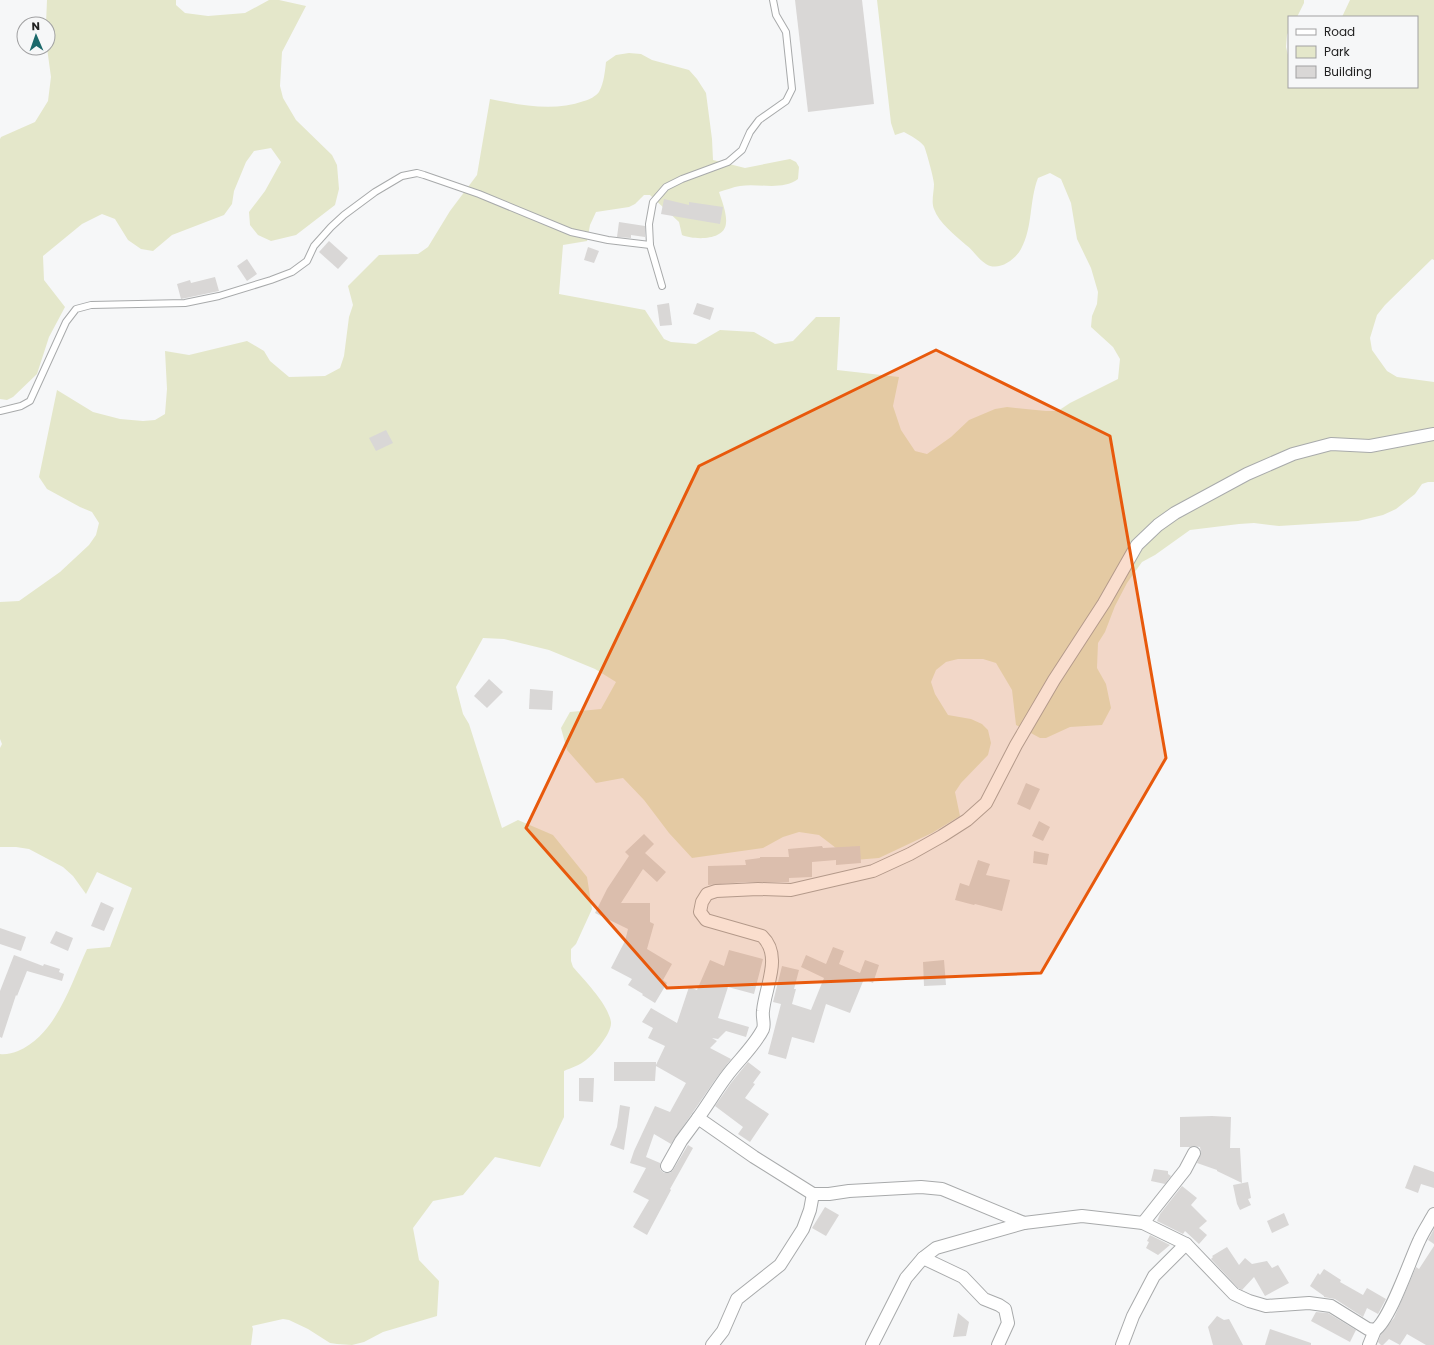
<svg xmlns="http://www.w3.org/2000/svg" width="1434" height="1345" font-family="Poppins,sans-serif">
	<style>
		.green { fill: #e4e7ca }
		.building { fill: #d9d7d6 }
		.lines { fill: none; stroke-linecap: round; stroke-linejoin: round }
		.service-casing { stroke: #a8aaab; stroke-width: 8 }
		.minor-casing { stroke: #a8aaab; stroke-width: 14 }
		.service { stroke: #fff; stroke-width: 6 }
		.minor { stroke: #fff; stroke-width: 12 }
		.marked { fill: #e8590c; fill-opacity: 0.2; stroke: #e8590c; stroke-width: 3; stroke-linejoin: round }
	</style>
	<rect width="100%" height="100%" fill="#f6f7f8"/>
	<g class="green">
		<polygon points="47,0 176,0 176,5 185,13 208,16 245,13 269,0 279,0 306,6 282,52 280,86 283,98 296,120 332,155 337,165 339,189 335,205 296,235 271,241 258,235 250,225 249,212 265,191 281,162 271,148 254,151 246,162 234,191 232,204 224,215 172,235 153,251 141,249 128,240 115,219 102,214 82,224 43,256 44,280 65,307 49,337 37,374 13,397 7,400 0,399 0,139 1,137 35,122 48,101 51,77 47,48 48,24 46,24"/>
		<path d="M877,0H1304V3L1297,17H1289V31L1287,35L1286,47L1289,59V87H1417V17H1342L1350,0H1434V260L1432,259L1385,305L1377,315L1370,338L1372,350L1387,371L1397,377L1434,382V482H1428L1422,484L1415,494L1396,509L1383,515L1358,521L1279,526L1254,523L1239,524L1190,530L1155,555L1142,562L1127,583L1115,606L1105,632L1098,643L1097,668L1106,684L1111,708L1102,725L1070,727L1046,738H1040L1016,725L1012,690L996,663L983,659H958L946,662L936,670L931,682L935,694L948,715L971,719L982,724L988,730L991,743L988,755L961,783L955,792L960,816L932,833L879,858L855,860L849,858L819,835L799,832L783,837L763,848L692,858L669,833L644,800L623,778L596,783L567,750L561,728L570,712L601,709L616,682L595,669L549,650L504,639L483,638L456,687L463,714L469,724L502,828L518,820L553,835L587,877L592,909L576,944L571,949V961L573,967C585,981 608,1004 611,1022C612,1033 594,1054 586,1060C580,1065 571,1068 564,1071V1117L540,1167L495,1157L463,1195L433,1201L413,1228L419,1260L439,1281L437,1316L383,1332L364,1342L352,1345L337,1344L330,1343L308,1329L289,1320L283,1319L252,1326L253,1329L251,1345H0V1054C5,1055 13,1053 18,1051C56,1035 71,984 87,949L110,947L132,888L97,872L86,894L73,876L63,867L29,849L16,847H0V748L2,744L0,739V602L19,601L60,572L89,545L96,535L99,523L92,512L80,507L47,489L39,477L57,390L93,412L120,419L143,421L155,420L165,414L167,389L165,351L189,355L247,341L264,351L270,361L289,377L325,376L340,368L344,356L349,317L353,305L348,286L379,255L418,254L428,247L450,211L477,175L490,99C521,105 553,112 584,101C589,100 596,96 599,92C604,83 605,71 606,62L616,55L629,53L641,54L652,60L689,70L697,79L706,93L712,139L713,160L745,168L790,159L796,162L799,167L798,179C782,191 759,183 740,186C733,187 726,190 719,192C722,201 727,214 726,223C725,241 694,240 682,235L679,222L650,195H644L635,204L629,207L596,212L590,225L587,241L563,245L559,294L645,310L664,339L671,342L696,344L720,330L754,332L775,344L793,341L816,317H840L837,370L899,377L893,406L901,430L915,451L927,454L951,437L969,420L995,409L1007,407L1046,411H1058L1070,403L1118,379L1120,359L1113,347L1091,327L1092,316L1097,304L1098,292L1091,268L1077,239L1071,203L1061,179L1050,173L1038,178C1029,201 1033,227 1021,249C1015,260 998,272 986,264C978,259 973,250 966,245C955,235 939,223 934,209C931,202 934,192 934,184C934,179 926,150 924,146C919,140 911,136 904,132L895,135L891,123Z"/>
	</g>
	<g class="building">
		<polygon points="795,0 862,0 874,104 808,112"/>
		<polygon points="664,199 689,205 689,202 723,207 720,224 661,214"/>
		<polygon points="619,222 645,226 645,237 631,235 631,238 617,237"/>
		<polygon points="329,241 348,258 338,269 319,252"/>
		<polygon points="588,247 599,251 594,263 584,260"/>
		<polygon points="247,259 257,274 247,281 237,266"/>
		<polygon points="215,277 219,291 181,299 177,284 190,280 191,283"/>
		<polygon points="669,303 672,325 660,326 657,305"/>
		<polygon points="697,303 714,308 710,320 693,314"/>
		<polygon points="386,430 393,443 376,451 369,438"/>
		<polygon points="489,679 503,692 487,708 474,696"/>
		<polygon points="530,689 553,691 552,710 529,709"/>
		<polygon points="1026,783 1040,789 1030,810 1017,804"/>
		<polygon points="1039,821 1050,827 1043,841 1032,836"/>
		<polygon points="644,834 654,844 645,853 666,872 657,882 643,869 621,903 650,903 650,922 654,924 647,949 672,964 663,980 667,983 655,1003 642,995 643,994 628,985 632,979 611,968 625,941 628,929 595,913 607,889 629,856 625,852"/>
		<polygon points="822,846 823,848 860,846 861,863 836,865 836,860 812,862 812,877 789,878 789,882 745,882 708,885 708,866 746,865 745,860 760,858 760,857 789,857 788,849"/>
		<polygon points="1034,851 1049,854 1047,865 1033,863"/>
		<polygon points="978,860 990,864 986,875 1010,880 1002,911 975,904 974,905 955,900 960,883 969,886"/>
		<polygon points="101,902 114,908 104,931 91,926"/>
		<polygon points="0,928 26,937 21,951 0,944"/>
		<polygon points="56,931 73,938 68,951 50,943"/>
		<polygon points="833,947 844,951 839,964 860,973 865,960 879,965 873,983 864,979 850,1013 826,1004 814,1043 792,1037 786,1059 768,1054 781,1004 773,1002 782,966 799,970 794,989 796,989 792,1004 811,1010 824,978 801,967 806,955 826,964"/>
		<polygon points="729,950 763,959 754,994 728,987 718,1018 749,1027 746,1037 726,1031 718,1039 712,1038 717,1041 710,1048 731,1059 715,1080 671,1144 654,1134 646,1157 660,1163 660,1169 664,1173 670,1173 673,1170 688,1145 693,1148 670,1189 671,1190 647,1235 633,1227 649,1200 633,1192 646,1168 630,1163 634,1151 655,1106 670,1112 686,1083 656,1066 655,1081 614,1081 614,1062 656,1062 656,1065 665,1046 648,1038 653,1028 642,1022 651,1008 677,1023 689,987 697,990 710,960 724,966"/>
		<polygon points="14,955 43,966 44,964 60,969 59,972 64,974 62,981 27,971 17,996 16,995 2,1038 0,1037 0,991"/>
		<polygon points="944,960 946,985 924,986 923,962"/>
		<polygon points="748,1062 761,1072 753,1083 755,1084 745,1098 769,1114 750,1142 738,1134 743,1127 715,1106 731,1083"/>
		<polygon points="579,1078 594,1078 593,1102 579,1101"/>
		<polygon points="620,1105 630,1107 624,1150 610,1145 617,1127"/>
		<polygon points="1212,1116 1231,1117 1230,1148 1240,1148 1242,1183 1217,1171 1217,1170 1197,1163 1201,1153 1200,1147 1194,1146 1190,1147 1180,1147 1180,1117"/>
		<polygon points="1414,1165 1434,1172 1434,1188 1421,1184 1418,1193 1405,1188"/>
		<polygon points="1154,1169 1168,1171 1168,1174 1171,1176 1165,1184 1151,1181"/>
		<polygon points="1248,1182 1251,1198 1248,1199 1251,1205 1240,1210 1237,1204 1233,1185"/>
		<polygon points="1182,1186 1197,1198 1191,1205 1207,1221 1199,1228 1207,1235 1199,1244 1185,1231 1183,1234 1157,1221 1160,1214"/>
		<polygon points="825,1207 839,1215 826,1236 812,1228"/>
		<polygon points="1284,1213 1289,1225 1272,1233 1267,1221"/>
		<polygon points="1434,1229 1434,1244 1428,1240"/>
		<polygon points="1150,1235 1170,1245 1158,1255 1146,1248 1149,1242 1147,1241"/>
		<polygon points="1434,1246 1434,1345 1426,1345 1407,1334 1400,1345 1389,1339 1383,1345 1381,1345 1378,1342 1381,1334 1394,1318 1416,1267 1419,1269"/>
		<polygon points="1227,1247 1239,1265 1245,1258 1252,1264 1267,1261 1272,1268 1278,1265 1289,1283 1265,1296 1254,1277 1242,1290 1238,1288 1211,1259 1213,1257 1212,1256"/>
		<polygon points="1324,1269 1341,1280 1340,1282 1363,1295 1367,1288 1386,1299 1378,1314 1367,1308 1363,1317 1335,1299 1324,1297 1324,1296 1310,1286 1318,1273 1320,1275"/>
		<polygon points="1316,1312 1328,1313 1356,1330 1350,1342 1311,1321"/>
		<polygon points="958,1313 969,1322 966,1336 953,1337"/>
		<polygon points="1217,1316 1224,1320 1229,1319 1243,1345 1213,1345 1208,1327"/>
		<polygon points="1270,1329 1311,1343 1311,1345 1265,1345"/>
	</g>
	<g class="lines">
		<defs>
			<g id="service">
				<polyline points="662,286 650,245 649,224 653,202 666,187 682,179 728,162 742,150 750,132 759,120 786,101 792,89 786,32 776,15 773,0"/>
				<polyline points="0,411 21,406 30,401 66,322 76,309 91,305 185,303 219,296 271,280 292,272 307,261 314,246 331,227 344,215 375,192 402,176 417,173 424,175 479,194 571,232 608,240 650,245"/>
			</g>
			<g id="minor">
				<path d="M698,1118C709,1103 718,1087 729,1073C740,1059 755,1045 763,1029C765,1024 762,1017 763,1011C765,987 783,956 762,936L706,920L700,912L702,902L707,894L716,891L758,889L791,890L873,871L910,854L942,836L967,820L986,803L1016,745L1054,680L1104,603L1137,545L1158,525L1175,513L1247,474L1293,454L1331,444L1370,446L1434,434"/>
				<path d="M667,1166L681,1141L698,1118L754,1157L813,1194H829L849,1191L921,1187L942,1189L1024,1223L1082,1216L1143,1223L1186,1244L1234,1294L1249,1301L1266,1306L1309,1303L1331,1306L1368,1329L1375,1330C1390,1320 1410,1260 1419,1241C1423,1232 1429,1223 1434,1214"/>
				<polyline points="1143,1223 1185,1170 1194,1153"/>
				<polyline points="923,1258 963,1277 984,1299 999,1305 1005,1309 1008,1323 998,1345"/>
				<polyline points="712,1345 723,1331 737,1299 780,1265 803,1229 810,1210 813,1194"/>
				<polyline points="872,1345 906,1278 923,1258 936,1248 1024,1223"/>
				<polyline points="1122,1345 1133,1316 1154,1276 1186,1244"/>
				<polyline points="1369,1345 1375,1330"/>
			</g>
		</defs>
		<use href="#service" class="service-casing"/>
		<use href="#minor" class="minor-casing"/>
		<use href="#service" class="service"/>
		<use href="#minor" class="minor"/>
	</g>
	<path class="marked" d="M936,350L1110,436L1166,758L1041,973L667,988L526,828L699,466Z"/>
	<rect x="1288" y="16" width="130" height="72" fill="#f6f7f8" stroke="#a1a1a2"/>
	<rect x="1296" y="29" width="20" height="6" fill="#ffffff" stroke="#a1a1a2"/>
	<text x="1324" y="36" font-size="12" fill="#212121">Road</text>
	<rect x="1296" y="46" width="20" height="12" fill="#e4e7ca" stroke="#a1a1a2"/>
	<text x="1324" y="56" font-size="12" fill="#212121">Park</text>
	<rect x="1296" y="66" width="20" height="12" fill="#d9d7d6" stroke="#a1a1a2"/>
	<text x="1324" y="76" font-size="12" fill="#212121">Building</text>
	<g transform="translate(36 36) rotate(358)"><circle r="19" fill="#f6f7f8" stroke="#a1a1a2"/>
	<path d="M0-3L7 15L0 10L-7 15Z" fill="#1c696b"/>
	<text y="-6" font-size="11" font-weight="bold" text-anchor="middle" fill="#212121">N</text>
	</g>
</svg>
